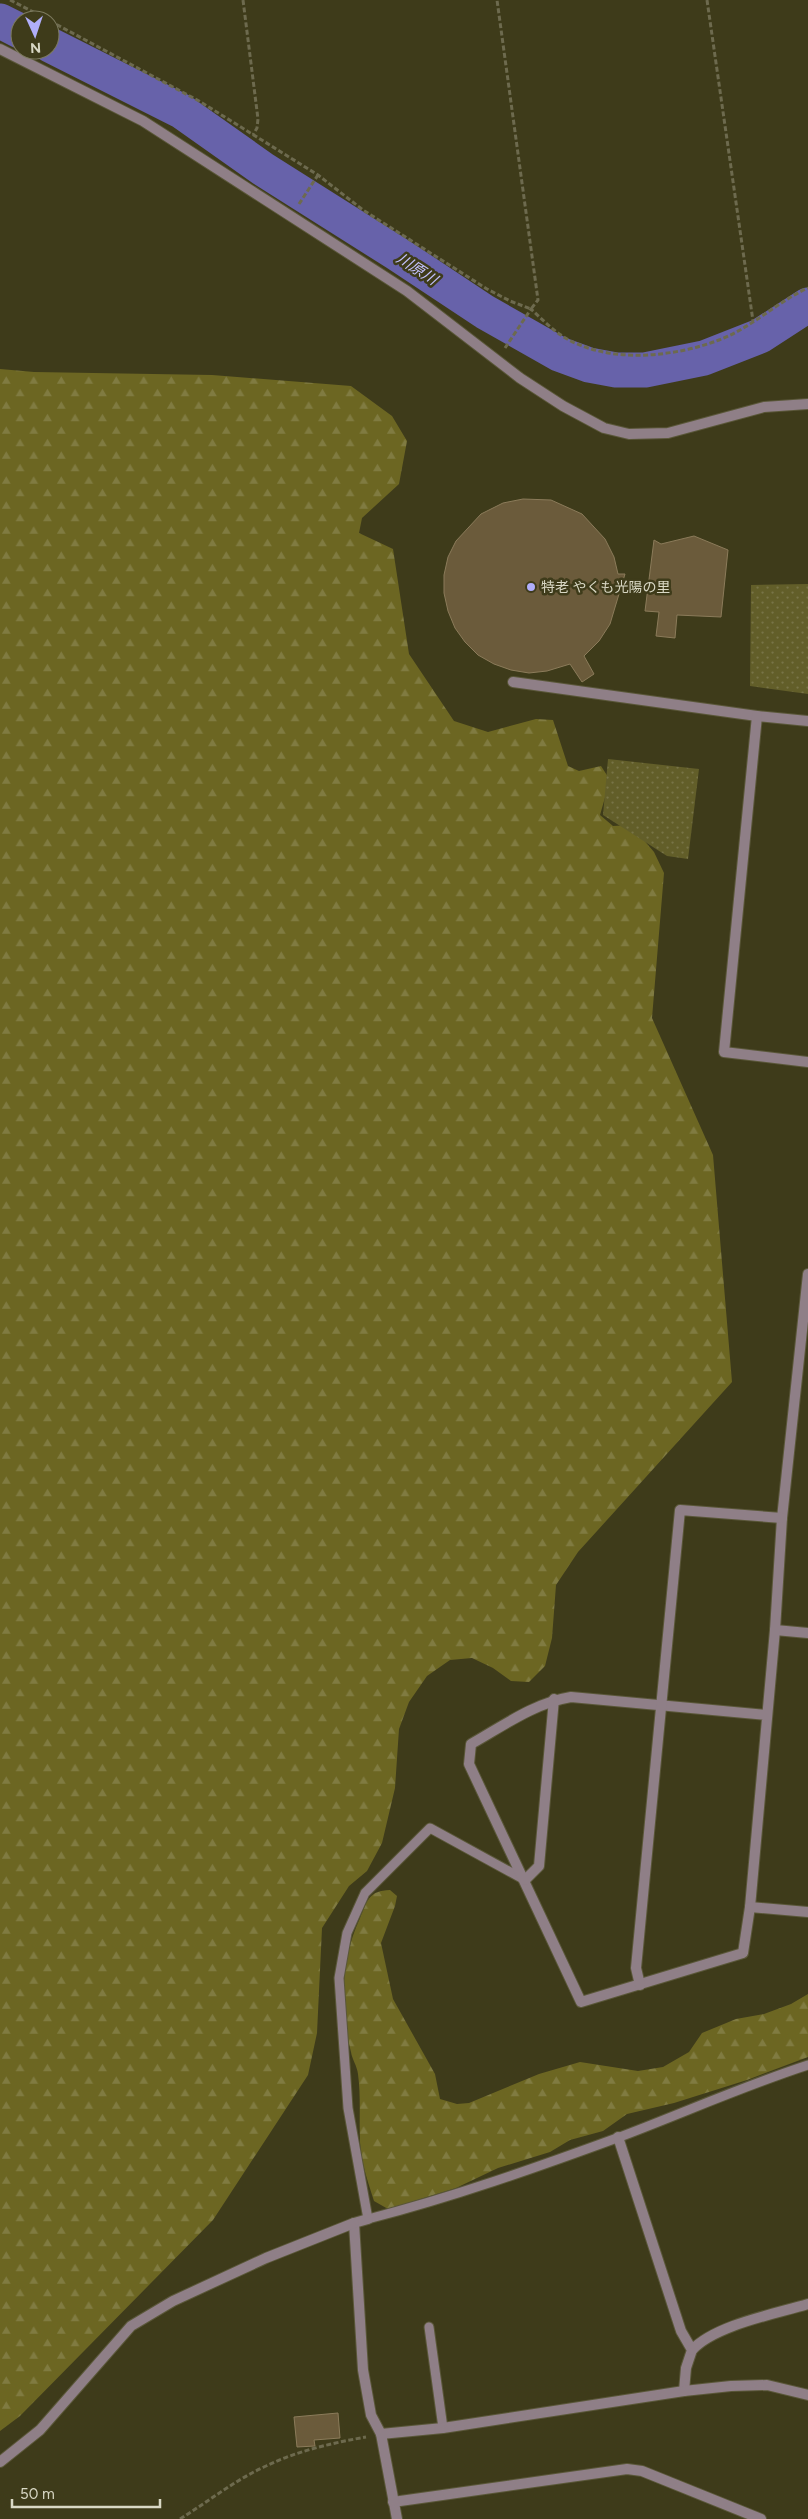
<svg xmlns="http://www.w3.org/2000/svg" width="808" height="2519" font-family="Figtree,'Noto Sans JP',sans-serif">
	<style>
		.forest { fill: url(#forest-firs) }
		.park { fill: url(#park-dots) }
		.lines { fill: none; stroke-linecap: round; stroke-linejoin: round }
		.river { stroke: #6762aa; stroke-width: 35 }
		.building { fill: #6b5b3b; stroke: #8b7b5a }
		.lane-casing { stroke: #5a5739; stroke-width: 11 }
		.street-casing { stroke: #5a5739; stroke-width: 12 }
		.path { stroke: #6d6a4e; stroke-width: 3; stroke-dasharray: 5 2.5; stroke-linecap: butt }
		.lane { stroke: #8f7f87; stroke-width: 9 }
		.street { stroke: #8f7f87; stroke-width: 10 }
		.poi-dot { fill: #b0aefa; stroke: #3e3b1a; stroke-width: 2 }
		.labels { text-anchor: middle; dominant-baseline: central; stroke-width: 5; stroke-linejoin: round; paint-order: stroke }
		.poi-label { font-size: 14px; fill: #d9d8c5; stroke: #3e3b1a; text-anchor: start }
		.water-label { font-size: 15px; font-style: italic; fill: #c2c1fd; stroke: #3e3b1a }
	</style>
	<defs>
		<pattern id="forest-firs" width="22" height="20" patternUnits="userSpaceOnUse" patternTransform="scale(1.25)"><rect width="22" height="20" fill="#6c6622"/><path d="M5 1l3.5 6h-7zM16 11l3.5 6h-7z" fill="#807b41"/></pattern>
		<pattern id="park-dots" width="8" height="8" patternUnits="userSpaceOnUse" patternTransform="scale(1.25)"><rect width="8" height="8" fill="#625e29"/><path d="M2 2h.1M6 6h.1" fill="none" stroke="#787447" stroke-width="1.8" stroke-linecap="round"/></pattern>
	</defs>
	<rect width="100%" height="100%" fill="#3e3b1a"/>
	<g class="forest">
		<polygon points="0,369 34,372 212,375 351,386 392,416 407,441 399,484 362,518 359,533 393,549 409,654 454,721 488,732 536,719 553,720 568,766 579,771 601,766 610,780 600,815 613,826 631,825 654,852 664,873 652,1018 713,1155 732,1382 578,1552 556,1585 552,1638 545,1666 529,1682 511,1681 493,1668 472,1658 450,1660 427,1676 409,1702 399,1729 395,1788 382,1843 367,1871 349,1886 322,1928 317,2033 308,2075 213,2220 20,2416 0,2431"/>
		<path d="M390,1890L397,1896L395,1906L381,1943L393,1999L435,2074L440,2099L457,2104L469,2103L539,2074L580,2062L638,2071L663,2067L689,2052L702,2033L736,2019L764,2014L791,2004L808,1994V2057L747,2080L674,2103L627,2114L603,2131L570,2140L550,2152L498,2168L456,2188L388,2209L374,2201C368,2182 361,2162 360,2142C359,2119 361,2097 358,2074C357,2066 352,2059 351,2052C339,2008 341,1959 360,1918C368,1899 369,1891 390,1890Z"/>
	</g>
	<g class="park">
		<polygon points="808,584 808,694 750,686 751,585"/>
		<polygon points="608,759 699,769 688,859 667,856 603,815"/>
	</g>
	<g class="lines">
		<g class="river">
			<polyline points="0,21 20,31"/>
			<polyline points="50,45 181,111 263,169 396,253 485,312 559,354 589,365 616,370 645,370 704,358 760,336 808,305"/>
		</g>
	</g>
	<g class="building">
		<polygon points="523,499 551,500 582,514 605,539 614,557 618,574 625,574 610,624 599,641 584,656 594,674 582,682 570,664 547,671 529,673 511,670 494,664 478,655 465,642 455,628 448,611 444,593 444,575 448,557 456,541 481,514 503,503"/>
		<polygon points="694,536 728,550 721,617 677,615 675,638 656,636 659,612 645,611 654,540 661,544"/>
		<polygon points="338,2413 340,2438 314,2440 315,2446 297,2447 294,2417"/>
	</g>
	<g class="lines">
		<defs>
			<g id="lane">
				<path d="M525,1880L430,1828L365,1893L347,1933L339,1978L348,2108L368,2219C453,2197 535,2168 617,2138C681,2114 743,2086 808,2065"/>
				<polyline points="429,2327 443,2428"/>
			</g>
			<g id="street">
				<polyline points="0,49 143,121 407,291 520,378 563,406 604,428 629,434 668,433 764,407 808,404"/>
				<polyline points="513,682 757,716 808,721"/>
				<polyline points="757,716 724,1052 808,1062"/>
				<polyline points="775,1630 808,1633"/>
				<path d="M766,1715L571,1697C534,1703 503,1726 471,1744L469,1764L581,2002L743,1953L750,1907L775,1630L782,1518L808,1274"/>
				<polyline points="525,1880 539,1866 554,1699"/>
				<polyline points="750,1907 808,1912"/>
				<polyline points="640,1985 636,1968 680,1510 782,1518"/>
				<polyline points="618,2137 681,2331 692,2350 686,2368 684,2391"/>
				<polyline points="368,2219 354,2223 363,2370 371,2415 381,2434"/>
				<path d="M692,2350C715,2325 775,2314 808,2304"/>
				<polyline points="0,2462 40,2430 131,2326 173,2301 266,2258 354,2223"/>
				<polyline points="393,2502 627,2469 642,2471 761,2519"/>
				<polyline points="397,2519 381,2434 443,2428 684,2391 731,2386 767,2385 808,2395"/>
			</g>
		</defs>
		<use href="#lane" class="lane-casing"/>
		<use href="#street" class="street-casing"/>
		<g class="path">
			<polyline points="10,0 49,20"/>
			<polyline points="243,0 258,119 257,128 253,135"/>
			<polyline points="707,0 753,321"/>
			<polyline points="50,21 199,101 318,175 363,210 487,289 510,301 531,309 538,300 497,0"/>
			<polyline points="299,204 318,175"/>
			<path d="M505,348L531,309C546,323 560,338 580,345C621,362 677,356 719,340C751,328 777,302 808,288"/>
			<path d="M180,2519C209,2501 235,2480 266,2466C297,2451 332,2443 366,2437"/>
		</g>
		<use href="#lane" class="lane"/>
		<use href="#street" class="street"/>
	</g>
	<circle class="poi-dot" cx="531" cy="587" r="5"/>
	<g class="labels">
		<g class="poi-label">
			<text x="541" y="587">特老 やくも光陽の里</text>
		</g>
		<g class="water-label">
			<text transform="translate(417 269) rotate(33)">川原川</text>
		</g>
	</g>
	<g transform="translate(35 35) rotate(177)"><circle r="24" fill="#3e3b1a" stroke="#7c7a5e"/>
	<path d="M0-4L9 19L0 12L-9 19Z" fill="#b0aefa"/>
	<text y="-8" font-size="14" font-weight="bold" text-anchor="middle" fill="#d9d8c5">N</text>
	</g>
	<path d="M12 2499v8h148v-8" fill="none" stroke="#d9d8c5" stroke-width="2.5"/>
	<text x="20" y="2499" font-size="15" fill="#d9d8c5" stroke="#3e3b1a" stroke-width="4" paint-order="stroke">50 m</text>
</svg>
